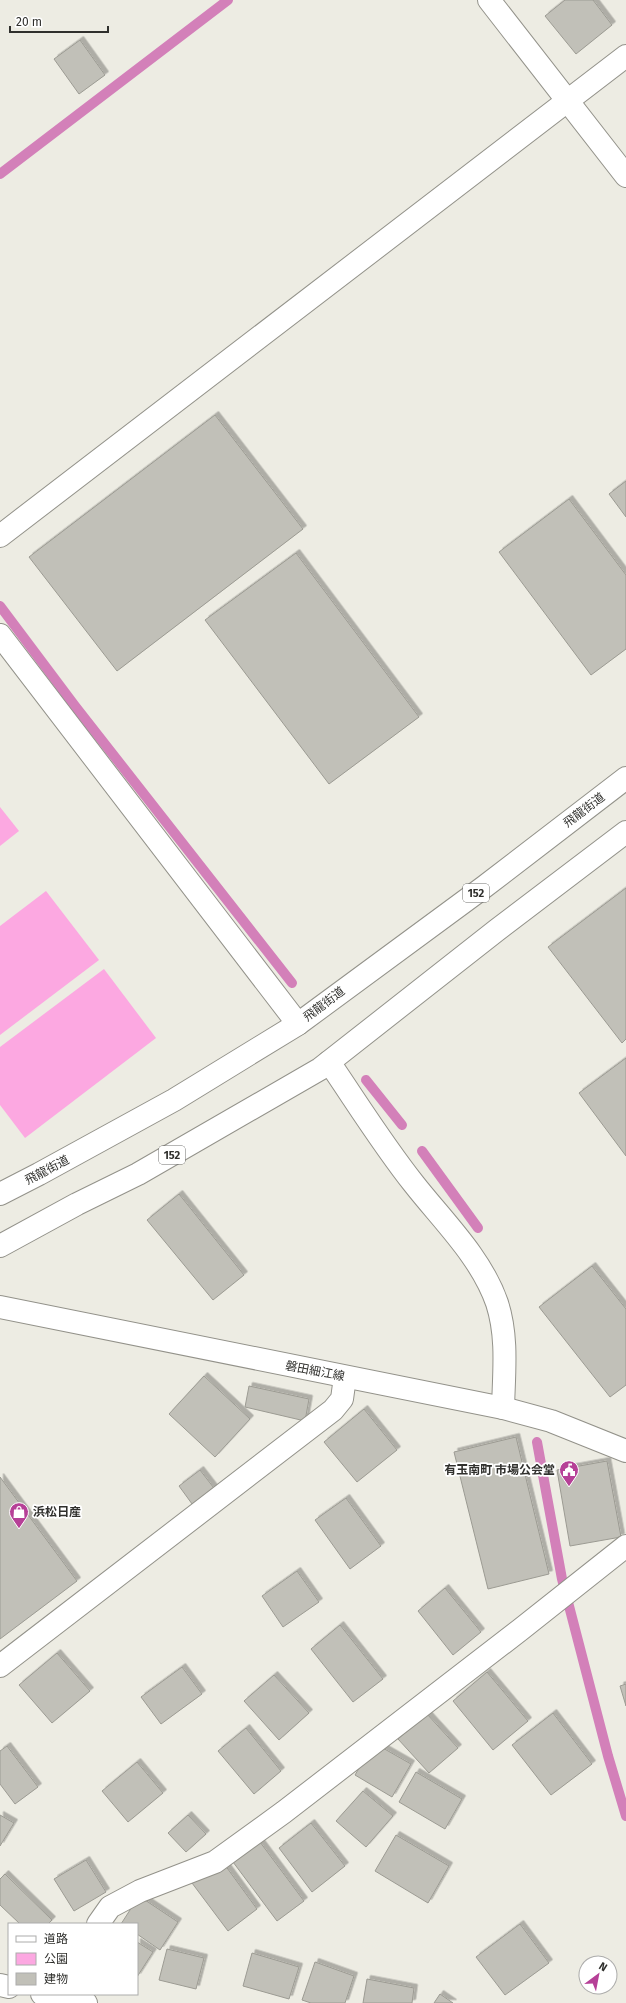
<svg xmlns="http://www.w3.org/2000/svg" width="626" height="2003" font-family="'Fira Sans','Noto Sans JP',sans-serif">
	<style>
		.green { fill: #fca8e1 }
		.lines { fill: none; stroke-linecap: round; stroke-linejoin: round }
		.stream { stroke: #d380b9; stroke-width: 10 }
		.building { fill: #c1c0b8; stroke: #9c9b93; filter: url(#shadow) }
		.minor-casing { stroke: #93928a; stroke-width: 24 }
		.tertiary-casing { stroke: #93928a; stroke-width: 24 }
		.secondary-casing { stroke: #93928a; stroke-width: 24 }
		.trunk-casing { stroke: #93928a; stroke-width: 24 }
		.minor { stroke: #fff; stroke-width: 22 }
		.tertiary { stroke: #fff; stroke-width: 22 }
		.secondary { stroke: #fff; stroke-width: 22 }
		.trunk { stroke: #fff; stroke-width: 22 }
		.labels { text-anchor: middle; dominant-baseline: central; stroke-width: 3.5; stroke-linejoin: round; paint-order: stroke }
		.shield { fill: #fff; stroke: #6e6e6c; stroke-width: 1 }
		.shield-label { font-size: 11px; font-weight: bold; fill: #30302d }
		.street-label { font-size: 12px; fill: #30302d; stroke: #fff }
		.poi-label { font-size: 12px; font-weight: bold; fill: #30302d; stroke: #fff; text-anchor: end }
	</style>
	<defs>
		<filter id="shadow"><feDropShadow dx="3.5" dy="-3.5" stdDeviation="0" flood-color="#0004"/></filter>
	</defs>
	<rect width="100%" height="100%" fill="#edece3"/>
	<g class="green">
		<polygon points="0,807 19,831 0,846"/>
		<polygon points="46,891 99,960 0,1035 0,926"/>
		<polygon points="104,969 156,1038 25,1138 0,1105 0,1047"/>
	</g>
	<g class="lines">
		<g class="stream">
			<polyline points="0,174 228,0"/>
			<polyline points="0,606 75,706 292,983"/>
			<polyline points="366,1080 402,1125"/>
			<polyline points="422,1151 478,1228"/>
			<polyline points="537,1442 562,1579 608,1756 626,1816"/>
		</g>
	</g>
	<g class="building">
		<polygon points="565,0 593,0 612,25 576,54 545,16"/>
		<polygon points="80,40 105,75 79,94 54,59"/>
		<polygon points="215,415 303,529 117,671 29,557"/>
		<polygon points="626,481 626,517 609,494"/>
		<polygon points="569,499 626,575 626,649 591,675 499,552"/>
		<polygon points="296,553 419,717 329,784 205,620"/>
		<polygon points="626,888 626,1039 622,1043 548,947"/>
		<polygon points="626,1058 626,1156 579,1093"/>
		<polygon points="179,1194 244,1275 213,1300 147,1220"/>
		<polygon points="592,1266 626,1309 626,1385 610,1397 539,1307"/>
		<polygon points="204,1376 250,1419 215,1457 169,1414"/>
		<polygon points="249,1386 309,1399 305,1421 245,1407"/>
		<polygon points="364,1409 397,1450 357,1482 324,1442"/>
		<polygon points="516,1437 549,1574 488,1589 454,1452"/>
		<polygon points="607,1461 621,1537 570,1546 557,1470"/>
		<polygon points="200,1470 217,1492 195,1508 179,1486"/>
		<polygon points="0,1477 77,1581 0,1639"/>
		<polygon points="346,1498 381,1546 350,1569 315,1520"/>
		<polygon points="297,1571 319,1602 283,1627 262,1596"/>
		<polygon points="445,1588 481,1632 453,1655 418,1611"/>
		<polygon points="340,1625 383,1679 353,1702 311,1649"/>
		<polygon points="57,1653 90,1691 52,1723 19,1685"/>
		<polygon points="182,1667 202,1694 161,1724 141,1697"/>
		<polygon points="487,1672 528,1721 493,1750 453,1701"/>
		<polygon points="274,1675 309,1713 279,1740 244,1701"/>
		<polygon points="626,1684 626,1706 620,1686"/>
		<polygon points="553,1713 592,1764 551,1795 512,1745"/>
		<polygon points="427,1714 458,1748 429,1773 398,1739"/>
		<polygon points="246,1728 281,1771 254,1794 218,1751"/>
		<polygon points="374,1743 411,1764 392,1797 355,1775"/>
		<polygon points="7,1746 38,1787 15,1804 0,1784 0,1751"/>
		<polygon points="137,1762 163,1793 128,1822 102,1791"/>
		<polygon points="416,1772 462,1799 445,1829 399,1802"/>
		<polygon points="363,1791 393,1816 366,1847 336,1821"/>
		<polygon points="0,1815 14,1823 0,1846"/>
		<polygon points="188,1815 206,1834 186,1852 168,1833"/>
		<polygon points="311,1823 345,1866 312,1892 279,1848"/>
		<polygon points="396,1835 449,1866 428,1903 375,1871"/>
		<polygon points="260,1842 304,1901 277,1921 233,1862"/>
		<polygon points="86,1860 106,1892 74,1911 54,1879"/>
		<polygon points="222,1861 257,1909 228,1931 192,1883"/>
		<polygon points="5,1874 52,1920 48,1924 20,1924 0,1905 0,1879"/>
		<polygon points="139,1896 178,1922 160,1950 137,1934 137,1924 121,1924"/>
		<polygon points="520,1924 549,1963 505,1995 476,1957"/>
		<polygon points="137,1942 153,1952 137,1977"/>
		<polygon points="167,1949 204,1958 196,1989 159,1980"/>
		<polygon points="252,1953 299,1967 289,1999 243,1986"/>
		<polygon points="315,1962 354,1976 345,2003 311,2003 302,2000"/>
		<polygon points="367,1979 414,1988 412,2003 363,2003"/>
		<polygon points="440,1994 453,2003 434,2003"/>
	</g>
	<g class="lines">
		<defs>
			<g id="minor">
				<polyline points="489,0 626,176"/>
				<polyline points="0,536 626,56"/>
				<polyline points="0,635 298,1024"/>
				<path d="M329,1062C357,1103 383,1145 414,1184C443,1221 481,1257 497,1303C508,1337 504,1372 503,1408"/>
				<polyline points="0,1666 333,1410 342,1399 345,1377"/>
				<polyline points="98,1924 110,1907 140,1891 215,1862 284,1812 520,1630 626,1546"/>
			</g>
			<g id="tertiary">
				<polyline points="0,1985 9,1987"/>
				<polyline points="42,1994 86,2003"/>
			</g>
			<polyline id="secondary" points="0,1307 503,1408 551,1421 626,1451"/>
			<g id="trunk">
				<polyline points="0,1194 39,1174 174,1100 298,1024 484,887 626,778"/>
				<polyline points="0,1246 77,1204 138,1174 320,1069 497,930 626,832"/>
			</g>
		</defs>
		<use href="#minor" class="minor-casing"/>
		<use href="#tertiary" class="tertiary-casing"/>
		<use href="#secondary" class="secondary-casing"/>
		<use href="#trunk" class="trunk-casing"/>
		<use href="#minor" class="minor"/>
		<use href="#tertiary" class="tertiary"/>
		<use href="#secondary" class="secondary"/>
		<use href="#trunk" class="trunk"/>
	</g>
	<defs>
		<symbol id="civic-pin" viewBox="-11 -11 22 30"><path d="M0 17L-7.5 6A9.5 9.5 0 1 1 7.5 6Z" fill="#b64097" stroke="#fff"/><path d="M-.6-6.5H3V-4.5H.6V-3L4-1V1h2V6H-6V1h2V-1L-.6-3ZM-1.2 2.5V6h2.4V2.5Z" fill="#fff"/></symbol>
		<symbol id="shop-pin" viewBox="-11 -11 22 30"><path d="M0 17L-7.5 6A9.5 9.5 0 1 1 7.5 6Z" fill="#b64097" stroke="#fff"/><path d="M-5-2.5h2.3a2.7 3.5 0 0 1 5.4 0H5L5.5 6h-11ZM-1.5-2.5h3a1.5 2.3 0 0 0-3 0Z" fill="#fff"/></symbol>
	</defs>
	<g fill-rule="evenodd">
		<use href="#civic-pin" x="558" y="1459" width="22" height="30"/>
		<use href="#shop-pin" x="8" y="1501" width="22" height="30"/>
	</g>
	<g class="labels">
		<g class="shield">
			<rect x="463" y="884" width="26" height="18" rx="3"/>
			<rect x="159" y="1146" width="26" height="18" rx="3"/>
		</g>
		<g class="shield-label">
			<text x="476" y="893">152</text>
			<text x="172" y="1155">152</text>
		</g>
		<g class="street-label">
			<text transform="translate(584 810) rotate(-37)">飛龍街道</text>
			<text transform="translate(324 1004) rotate(-37)">飛龍街道</text>
			<text transform="translate(47 1170) rotate(-28)">飛龍街道</text>
			<text transform="translate(315 1371) rotate(11)">磐田細江線</text>
		</g>
		<g class="poi-label">
			<text x="555" y="1470">有玉南町 市場公会堂</text>
			<text x="33" y="1512" text-anchor="start">浜松日産</text>
		</g>
	</g>
	<rect x="8" y="1923" width="130" height="72" fill="#ffffff" stroke="#acacab"/>
	<rect x="16" y="1936" width="20" height="6" fill="#ffffff" stroke="#acacab"/>
	<text x="44" y="1943" font-size="12" fill="#30302d">道路</text>
	<rect x="16" y="1953" width="20" height="12" fill="#fca8e1" stroke="#acacab"/>
	<text x="44" y="1963" font-size="12" fill="#30302d">公園</text>
	<rect x="16" y="1973" width="20" height="12" fill="#c1c0b8" stroke="#acacab"/>
	<text x="44" y="1983" font-size="12" fill="#30302d">建物</text>
	<g transform="translate(598 1975) rotate(32)"><circle r="19" fill="#ffffff" stroke="#acacab"/>
	<path d="M0-3L7 15L0 10L-7 15Z" fill="#b64097"/>
	<text y="-6" font-size="11" font-weight="bold" text-anchor="middle" fill="#30302d">N</text>
	</g>
	<path d="M10 26v6h98v-6" fill="none" stroke="#30302d" stroke-width="2"/>
	<text x="16" y="26" font-size="12" fill="#30302d" stroke="#ffffff" stroke-width="3" paint-order="stroke">20 m</text>
</svg>
